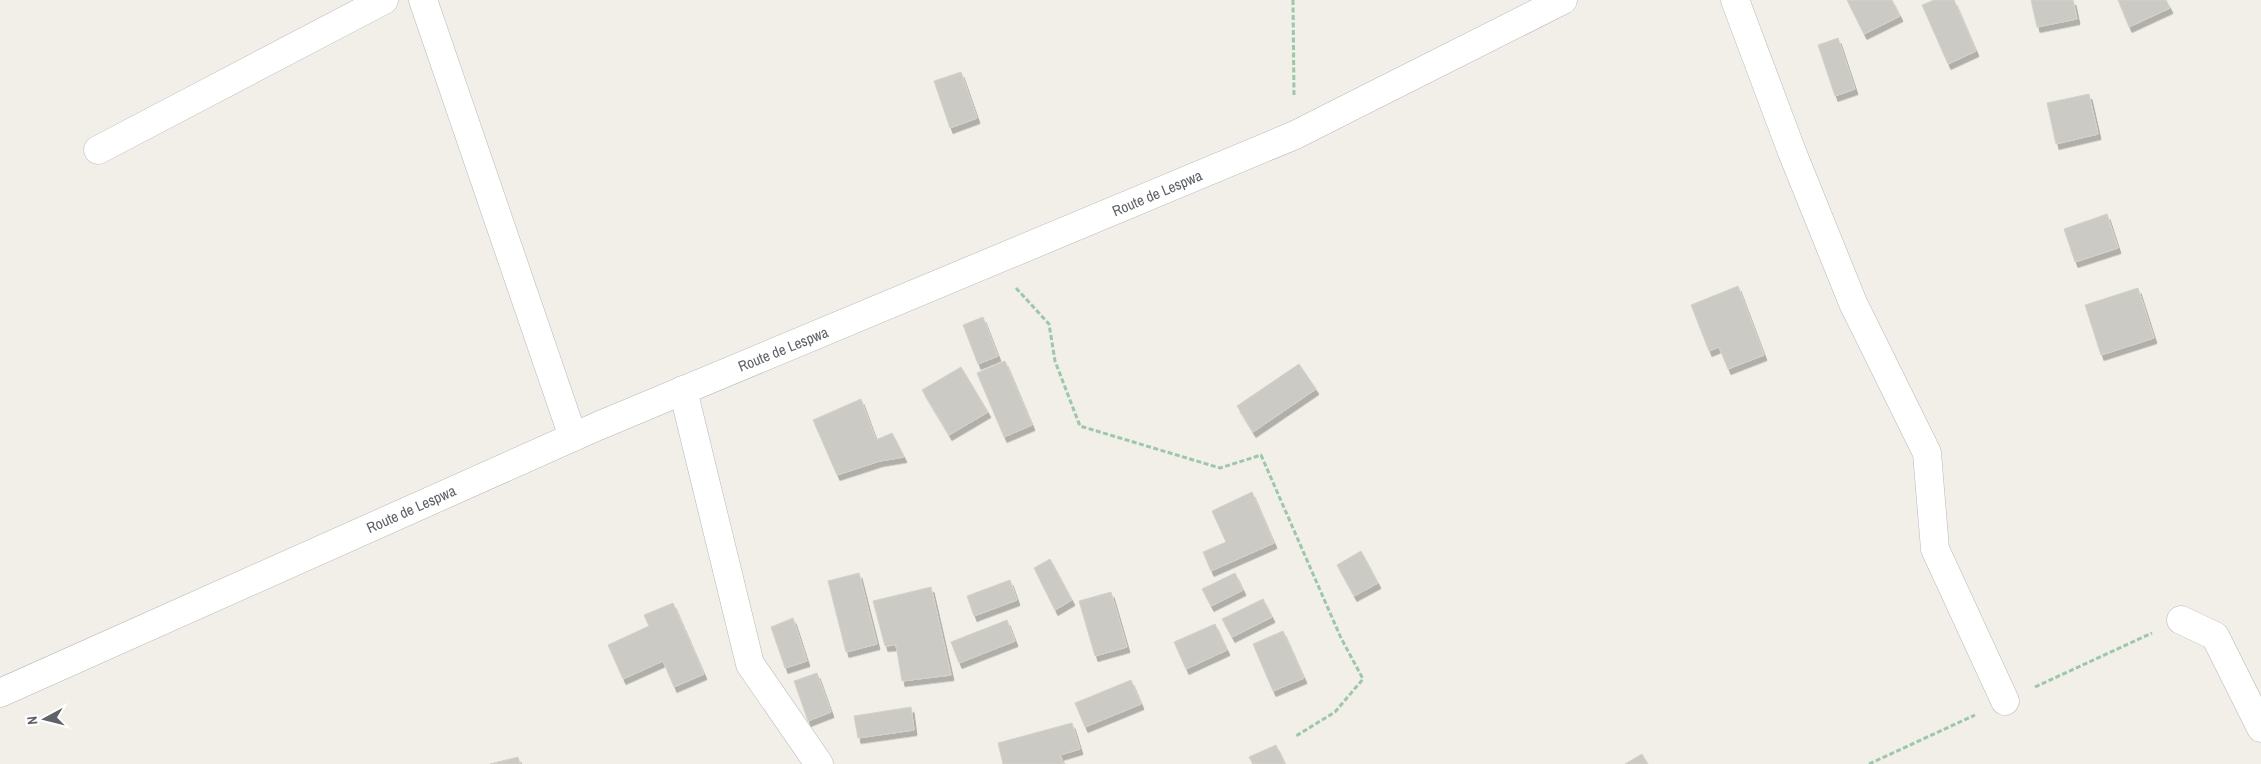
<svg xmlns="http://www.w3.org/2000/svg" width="2261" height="764" font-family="'Archivo Narrow',sans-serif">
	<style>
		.building { fill: #cccac5; stroke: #d6d1c6; filter: url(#shadow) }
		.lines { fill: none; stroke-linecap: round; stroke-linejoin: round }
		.minor-casing { stroke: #b5b8bc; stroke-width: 29 }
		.tertiary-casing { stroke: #b5b8bc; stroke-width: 29 }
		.path { stroke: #9cc7a9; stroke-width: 3; stroke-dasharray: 5 2.5; stroke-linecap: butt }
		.minor { stroke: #fff; stroke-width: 28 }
		.tertiary { stroke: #fff; stroke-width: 28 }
		.labels { text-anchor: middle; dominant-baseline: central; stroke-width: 4; stroke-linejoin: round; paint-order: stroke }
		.street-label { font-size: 15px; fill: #5f6368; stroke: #fff }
	</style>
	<defs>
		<filter id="shadow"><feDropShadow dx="3" dy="5.5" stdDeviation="0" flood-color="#0004"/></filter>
	</defs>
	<rect width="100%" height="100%" fill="#f1efe8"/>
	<g class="building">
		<polygon points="1847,0 1892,0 1900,16 1864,34"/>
		<polygon points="1934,0 1954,0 1976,51 1948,64 1922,5"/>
		<polygon points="2031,0 2073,0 2077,19 2037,27"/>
		<polygon points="2118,0 2166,0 2170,8 2129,27"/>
		<polygon points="1838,38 1855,89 1835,96 1818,45"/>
		<polygon points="961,72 977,118 950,128 934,81"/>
		<polygon points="2089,94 2098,134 2056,144 2047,103"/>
		<polygon points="2107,214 2118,248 2075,262 2064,229"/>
		<polygon points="1738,286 1764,355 1728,369 1719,347 1709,351 1691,305"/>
		<polygon points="2138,288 2154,338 2101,355 2085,305"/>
		<polygon points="983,317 998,356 978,364 963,325"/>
		<polygon points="1005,361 1032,425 1004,437 977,373"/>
		<polygon points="1299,364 1316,389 1253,432 1237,406"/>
		<polygon points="961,367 988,412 949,435 922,390"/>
		<polygon points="861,399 876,440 892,433 904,457 880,461 837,475 813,420"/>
		<polygon points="1252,492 1274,543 1211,571 1203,552 1226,542 1212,511"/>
		<polygon points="1361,551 1378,583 1354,596 1337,565"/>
		<polygon points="1050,559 1072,600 1055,610 1034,568"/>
		<polygon points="859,573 877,644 846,652 828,581"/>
		<polygon points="1235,573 1243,590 1211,606 1202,589"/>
		<polygon points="1010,580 1017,600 974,616 967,596"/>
		<polygon points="931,587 951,675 902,681 896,645 885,646 873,601"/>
		<polygon points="1111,592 1127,647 1095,656 1079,601"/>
		<polygon points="1263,599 1272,617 1232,637 1222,619"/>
		<polygon points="673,603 704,674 674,687 663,661 623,679 608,645 649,626 644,615"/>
		<polygon points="793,618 807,661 785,668 771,627"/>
		<polygon points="1007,620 1015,641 959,663 951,642"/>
		<polygon points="1215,624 1227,650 1186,669 1174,642"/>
		<polygon points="1283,631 1304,678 1273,691 1253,644"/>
		<polygon points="817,673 831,712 808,721 794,681"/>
		<polygon points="1131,680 1141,704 1085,727 1075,703"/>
		<polygon points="911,707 914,730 858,738 854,716"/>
		<polygon points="1072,723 1080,749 1060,755 1064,764 1003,764 998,743"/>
		<polygon points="1276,745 1285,764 1253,764 1249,757"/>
		<polygon points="1642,754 1648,764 1625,764"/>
		<polygon points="518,757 520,764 490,764"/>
	</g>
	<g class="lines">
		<defs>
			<g id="minor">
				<polyline points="423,0 573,437"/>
				<polyline points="1735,0 1792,152 1853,303 1927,453 1935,549 2005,701"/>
				<polyline points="98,150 384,0"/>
				<polyline points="683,390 750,664 819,764"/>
				<polyline points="2181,620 2215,636 2261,728"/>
			</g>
			<polyline id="tertiary" points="0,693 598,426 1295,135 1563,0"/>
		</defs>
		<use href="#minor" class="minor-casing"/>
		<use href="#tertiary" class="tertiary-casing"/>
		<g class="path">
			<polyline points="1293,0 1294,97"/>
			<polyline points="1016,288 1049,324 1055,361 1080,426 1220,468 1261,455 1341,638 1363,679 1335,712 1296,736"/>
			<polyline points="2035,687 2152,633"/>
			<polyline points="1869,764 1975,715"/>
		</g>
		<use href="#minor" class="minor"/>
		<use href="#tertiary" class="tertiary"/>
	</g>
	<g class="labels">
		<g class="street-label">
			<text transform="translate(1157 193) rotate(-23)">Route de Lespwa</text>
			<text transform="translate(783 349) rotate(-22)">Route de Lespwa</text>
			<text transform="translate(411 509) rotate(-24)">Route de Lespwa</text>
		</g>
	</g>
	<g transform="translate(45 719) rotate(263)" stroke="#ffffff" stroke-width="4" paint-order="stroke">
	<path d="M0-4L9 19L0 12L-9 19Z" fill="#5f6368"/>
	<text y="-8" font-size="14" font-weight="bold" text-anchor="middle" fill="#5f6368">N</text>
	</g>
</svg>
